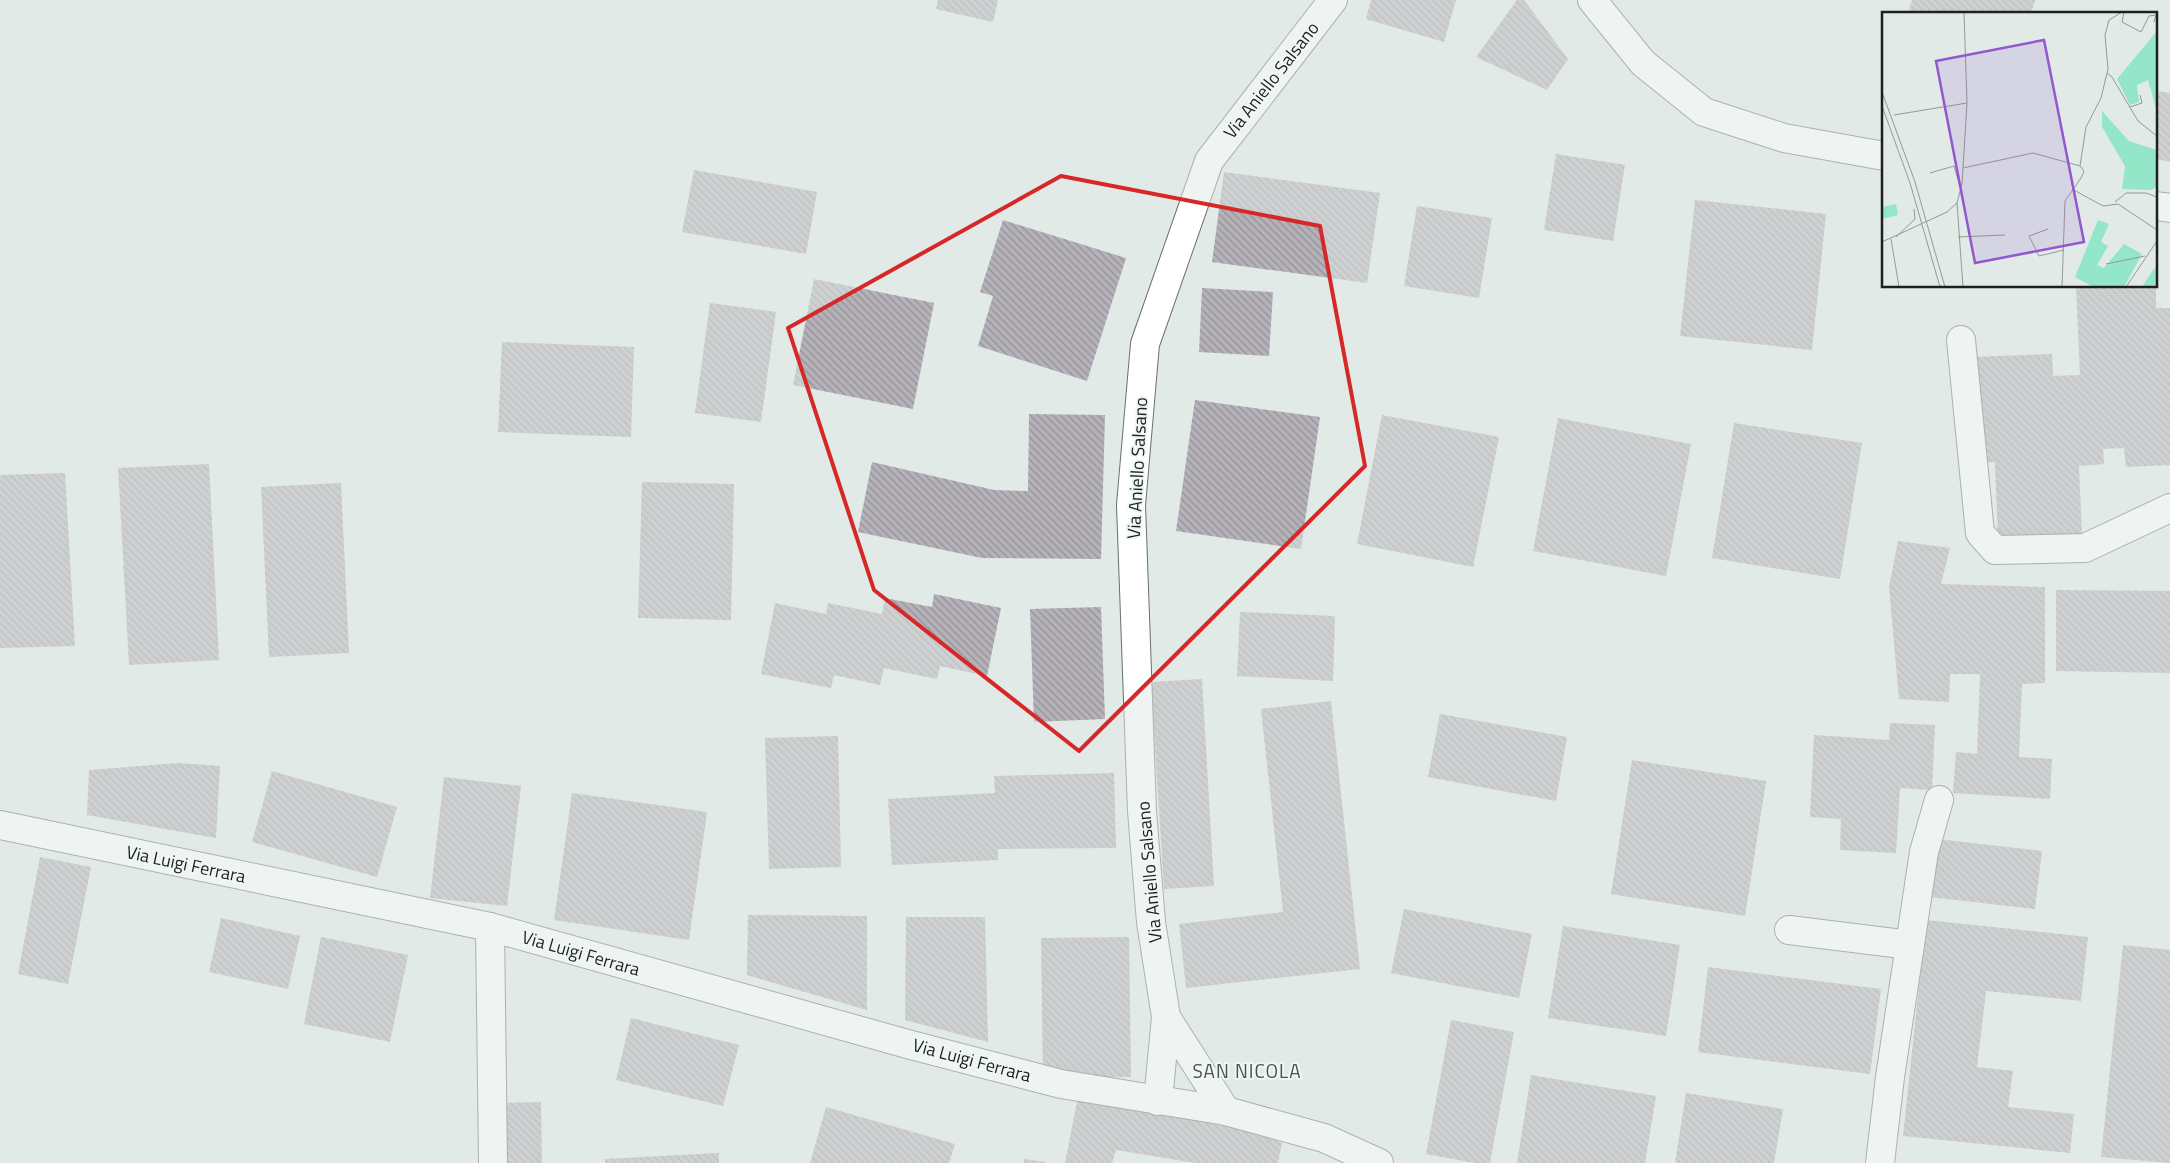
<svg xmlns="http://www.w3.org/2000/svg" width="2170" height="1163" font-family="'Titillium Web',sans-serif">
	<style>
		.building { fill: url(#building-back-hatch) }
		.lines { fill: none; stroke-linecap: round; stroke-linejoin: round }
		.minor-casing { stroke: #68706d; stroke-width: 30 }
		.minor { stroke: #fff; stroke-width: 28 }
		.marked { fill: none; stroke: #d62828; stroke-width: 4; stroke-linejoin: round }
		.labels { text-anchor: middle; dominant-baseline: central; stroke-width: 4; stroke-linejoin: round; paint-order: stroke }
		.street-label { font-size: 18px; fill: #1d201f; stroke: #eff7f4 }
		.neighbourhood-label { font-size: 19px; letter-spacing: 1px; fill: #49504d; stroke: #eff7f4 }
		.inset-road { fill: none; stroke: #939996; stroke-width: 1 }
		.view { fill: #9357ce; fill-opacity: 0.15; stroke: #9357ce; stroke-width: 2.5 }
		.inset-edge { fill: none; stroke: #1d201f; stroke-width: 2.5 }
	</style>
	<defs>
		<pattern id="building-back-hatch" width="6" height="6" patternUnits="userSpaceOnUse" patternTransform="scale(1.25)"><rect width="6" height="6" fill="#b5b2b9"/><path d="M-1 5l2 2M0 0l6 6M5-1l2 2" fill="none" stroke="#939096"/></pattern>
	</defs>
	<rect width="100%" height="100%" fill="#e1eae6"/>
	<g class="building">
		<polygon points="938,0 998,0 993,22 936,9"/>
		<polygon points="1371,0 1456,0 1444,42 1366,19"/>
		<polygon points="1517,0 1524,0 1568,59 1547,90 1476,57"/>
		<polygon points="1912,0 2035,0 2031,14 1908,14"/>
		<polygon points="2156,91 2170,93 2170,162 2156,159"/>
		<polygon points="1556,154 1625,165 1613,241 1544,230"/>
		<polygon points="694,170 817,192 806,254 682,232"/>
		<polygon points="1224,172 1380,193 1367,283 1212,262"/>
		<polygon points="1695,200 1826,214 1812,350 1680,336"/>
		<polygon points="1417,206 1492,218 1479,298 1404,286"/>
		<polygon points="1003,220 1126,258 1087,381 978,346 993,296 980,292"/>
		<polygon points="814,279 934,303 913,409 793,385"/>
		<polygon points="2076,286 2156,286 2156,308 2170,308 2170,465 2126,467 2124,448 2103,449 2104,464 2079,466 2082,536 1998,539 1995,462 1976,462 1972,357 2052,354 2053,376 2080,375"/>
		<polygon points="1202,288 1273,292 1269,356 1199,352"/>
		<polygon points="710,303 776,312 761,422 695,413"/>
		<polygon points="502,342 634,347 631,437 498,432"/>
		<polygon points="1195,400 1320,417 1301,549 1176,531"/>
		<polygon points="1029,414 1105,415 1101,559 982,558 858,532 872,462 994,490 1028,491"/>
		<polygon points="1382,415 1499,437 1473,567 1357,544"/>
		<polygon points="1558,418 1691,444 1666,576 1533,551"/>
		<polygon points="1734,423 1862,443 1840,579 1712,558"/>
		<polygon points="209,464 219,660 129,665 118,468"/>
		<polygon points="65,473 75,646 0,648 0,475"/>
		<polygon points="642,482 734,484 731,620 638,618"/>
		<polygon points="341,483 349,653 269,657 261,487"/>
		<polygon points="1898,541 1950,548 1941,584 2045,587 2045,683 2022,684 2019,757 2052,759 2050,799 1953,793 1956,752 1977,754 1980,674 1950,674 1949,702 1899,699 1889,587"/>
		<polygon points="2056,590 2170,591 2170,673 2056,671"/>
		<polygon points="934,594 1001,608 987,676 940,666 937,679 884,668 880,685 834,675 831,688 761,674 775,603 826,614 828,603 882,614 885,598 932,607"/>
		<polygon points="1101,607 1105,719 1034,722 1030,609"/>
		<polygon points="1240,612 1335,616 1333,681 1237,676"/>
		<polygon points="1202,679 1214,886 1164,889 1151,682"/>
		<polygon points="1331,701 1360,969 1186,988 1179,924 1283,912 1261,709"/>
		<polygon points="1440,714 1567,737 1556,801 1428,777"/>
		<polygon points="1890,723 1935,725 1932,790 1900,788 1896,853 1840,850 1841,819 1810,817 1814,735 1889,740"/>
		<polygon points="838,736 841,867 769,869 765,738"/>
		<polygon points="1632,760 1766,781 1745,916 1611,894"/>
		<polygon points="178,763 220,766 216,838 87,815 89,770"/>
		<polygon points="272,771 397,807 377,877 252,842"/>
		<polygon points="1114,773 1116,848 998,849 998,860 892,865 888,799 995,793 994,776"/>
		<polygon points="444,777 521,786 507,906 430,898"/>
		<polygon points="572,793 707,812 689,940 554,920"/>
		<polygon points="1937,839 2042,851 2035,909 1930,897"/>
		<polygon points="40,857 91,867 68,984 18,974"/>
		<polygon points="1404,909 1532,934 1519,998 1391,973"/>
		<polygon points="748,915 867,916 867,1010 747,975"/>
		<polygon points="906,917 985,917 988,1042 905,1020"/>
		<polygon points="221,918 300,936 288,989 209,972"/>
		<polygon points="1926,920 2088,937 2081,1001 1986,991 1977,1067 2013,1071 2008,1107 2074,1114 2070,1153 1903,1136"/>
		<polygon points="1563,926 1680,945 1666,1036 1548,1018"/>
		<polygon points="321,937 408,955 390,1042 304,1024"/>
		<polygon points="1129,937 1131,1077 1043,1078 1041,938"/>
		<polygon points="2123,945 2170,950 2170,1163 2101,1157"/>
		<polygon points="1708,967 1881,989 1870,1074 1698,1052"/>
		<polygon points="631,1018 739,1045 723,1106 616,1080"/>
		<polygon points="1451,1020 1514,1032 1490,1163 1475,1163 1426,1154"/>
		<polygon points="1531,1075 1656,1096 1645,1163 1517,1163"/>
		<polygon points="1686,1093 1783,1109 1774,1163 1675,1163"/>
		<polygon points="1078,1097 1258,1133 1282,1143 1278,1163 1195,1163 1116,1150 1112,1163 1065,1163"/>
		<polygon points="541,1102 542,1163 496,1163 495,1103"/>
		<polygon points="826,1107 955,1144 949,1163 810,1163"/>
		<polygon points="719,1153 719,1163 605,1163 605,1159"/>
		<polygon points="1024,1159 1046,1162 1046,1163 1024,1163"/>
	</g>
	<g class="lines">
		<defs>
			<g id="minor">
				<polyline points="1592,0 1643,63 1704,112 1784,138 1884,156"/>
				<polyline points="2156,206 2170,208"/>
				<polyline points="1961,340 1980,533 1995,550 2085,548 2170,508"/>
				<polyline points="0,825 490,927 911,1045 1061,1084 1226,1111 1324,1138 1379,1163"/>
				<polyline points="490,927 493,1163"/>
				<polyline points="1789,930 1910,945"/>
				<polyline points="1166,1017 1226,1111"/>
				<polyline points="1158,1101 1166,1017 1151,922 1142,811 1131,505 1145,344 1209,161 1333,0"/>
				<polyline points="1880,1163 1890,1077 1924,852 1939,800"/>
			</g>
		</defs>
		<use href="#minor" class="minor-casing"/>
		<use href="#minor" class="minor"/>
	</g>
	<path d="M0 0H2170V1163H0ZM1061,176L1320,226L1365,466L1079,751L874,590L788,328Z" fill="#e1eae6" fill-opacity=".55" fill-rule="evenodd"/>
	<path class="marked" d="M1061,176L1320,226L1365,466L1079,751L874,590L788,328Z"/>
	<g class="labels">
		<g class="street-label">
			<text transform="translate(1271 80) rotate(-52)">Via Aniello Salsano</text>
			<text transform="translate(1137 468) rotate(-87)">Via Aniello Salsano</text>
			<text transform="translate(186 864) rotate(12)">Via Luigi Ferrara</text>
			<text transform="translate(1149 872) rotate(-95)">Via Aniello Salsano</text>
			<text transform="translate(581 953) rotate(16)">Via Luigi Ferrara</text>
			<text transform="translate(972 1060) rotate(15)">Via Luigi Ferrara</text>
		</g>
		<g class="neighbourhood-label">
			<text x="1247" y="1070">SAN NICOLA</text>
		</g>
	</g>
	<g transform="translate(1882 12)">
		<rect width="275" height="275" fill="#e1eae6"/>
		<path d="M275,19V100L266,68L255,73L257,90L248,93L235,67ZM220,99L247,129L275,138V174L270,178L240,177L243,154L220,115ZM216,208L227,212L219,230L226,234L215,253L222,256L242,232L260,242L242,275H211L193,265ZM275,254V275H260L271,258Z" fill="#93e6c8"/>
		<path d="M14,192L16,203L0,207V195Z" fill="#93e6c8"/>
		<path class="inset-road" d="M242,0L240,10L259,20L267,4L274,3L272,10M225,61L230,65L256,109L275,124M0,80L33,170L63,275M0,94L28,171L58,275M248,95L260,91L258,83M12,103L85,91M198,154L204,115L219,86L226,57L223,23L227,8L240,0M81,156L151,141L198,154M48,161L72,154L79,178M190,177L221,194L236,192L275,218M233,190L244,181H264L275,185M166,217L147,224L157,244L182,238M14,225L33,207L32,197M76,225L123,223M9,227L17,275M0,230L65,200L75,191M224,252L263,244M81,275L75,191L80,172L85,91L82,0M180,275L183,189L199,166L202,159L198,154M244,275L275,229"/>
		<path class="view" d="M162,28L202,230L93,251L54,49Z"/>
		<rect width="275" height="275" class="inset-edge"/>
	</g>
</svg>
